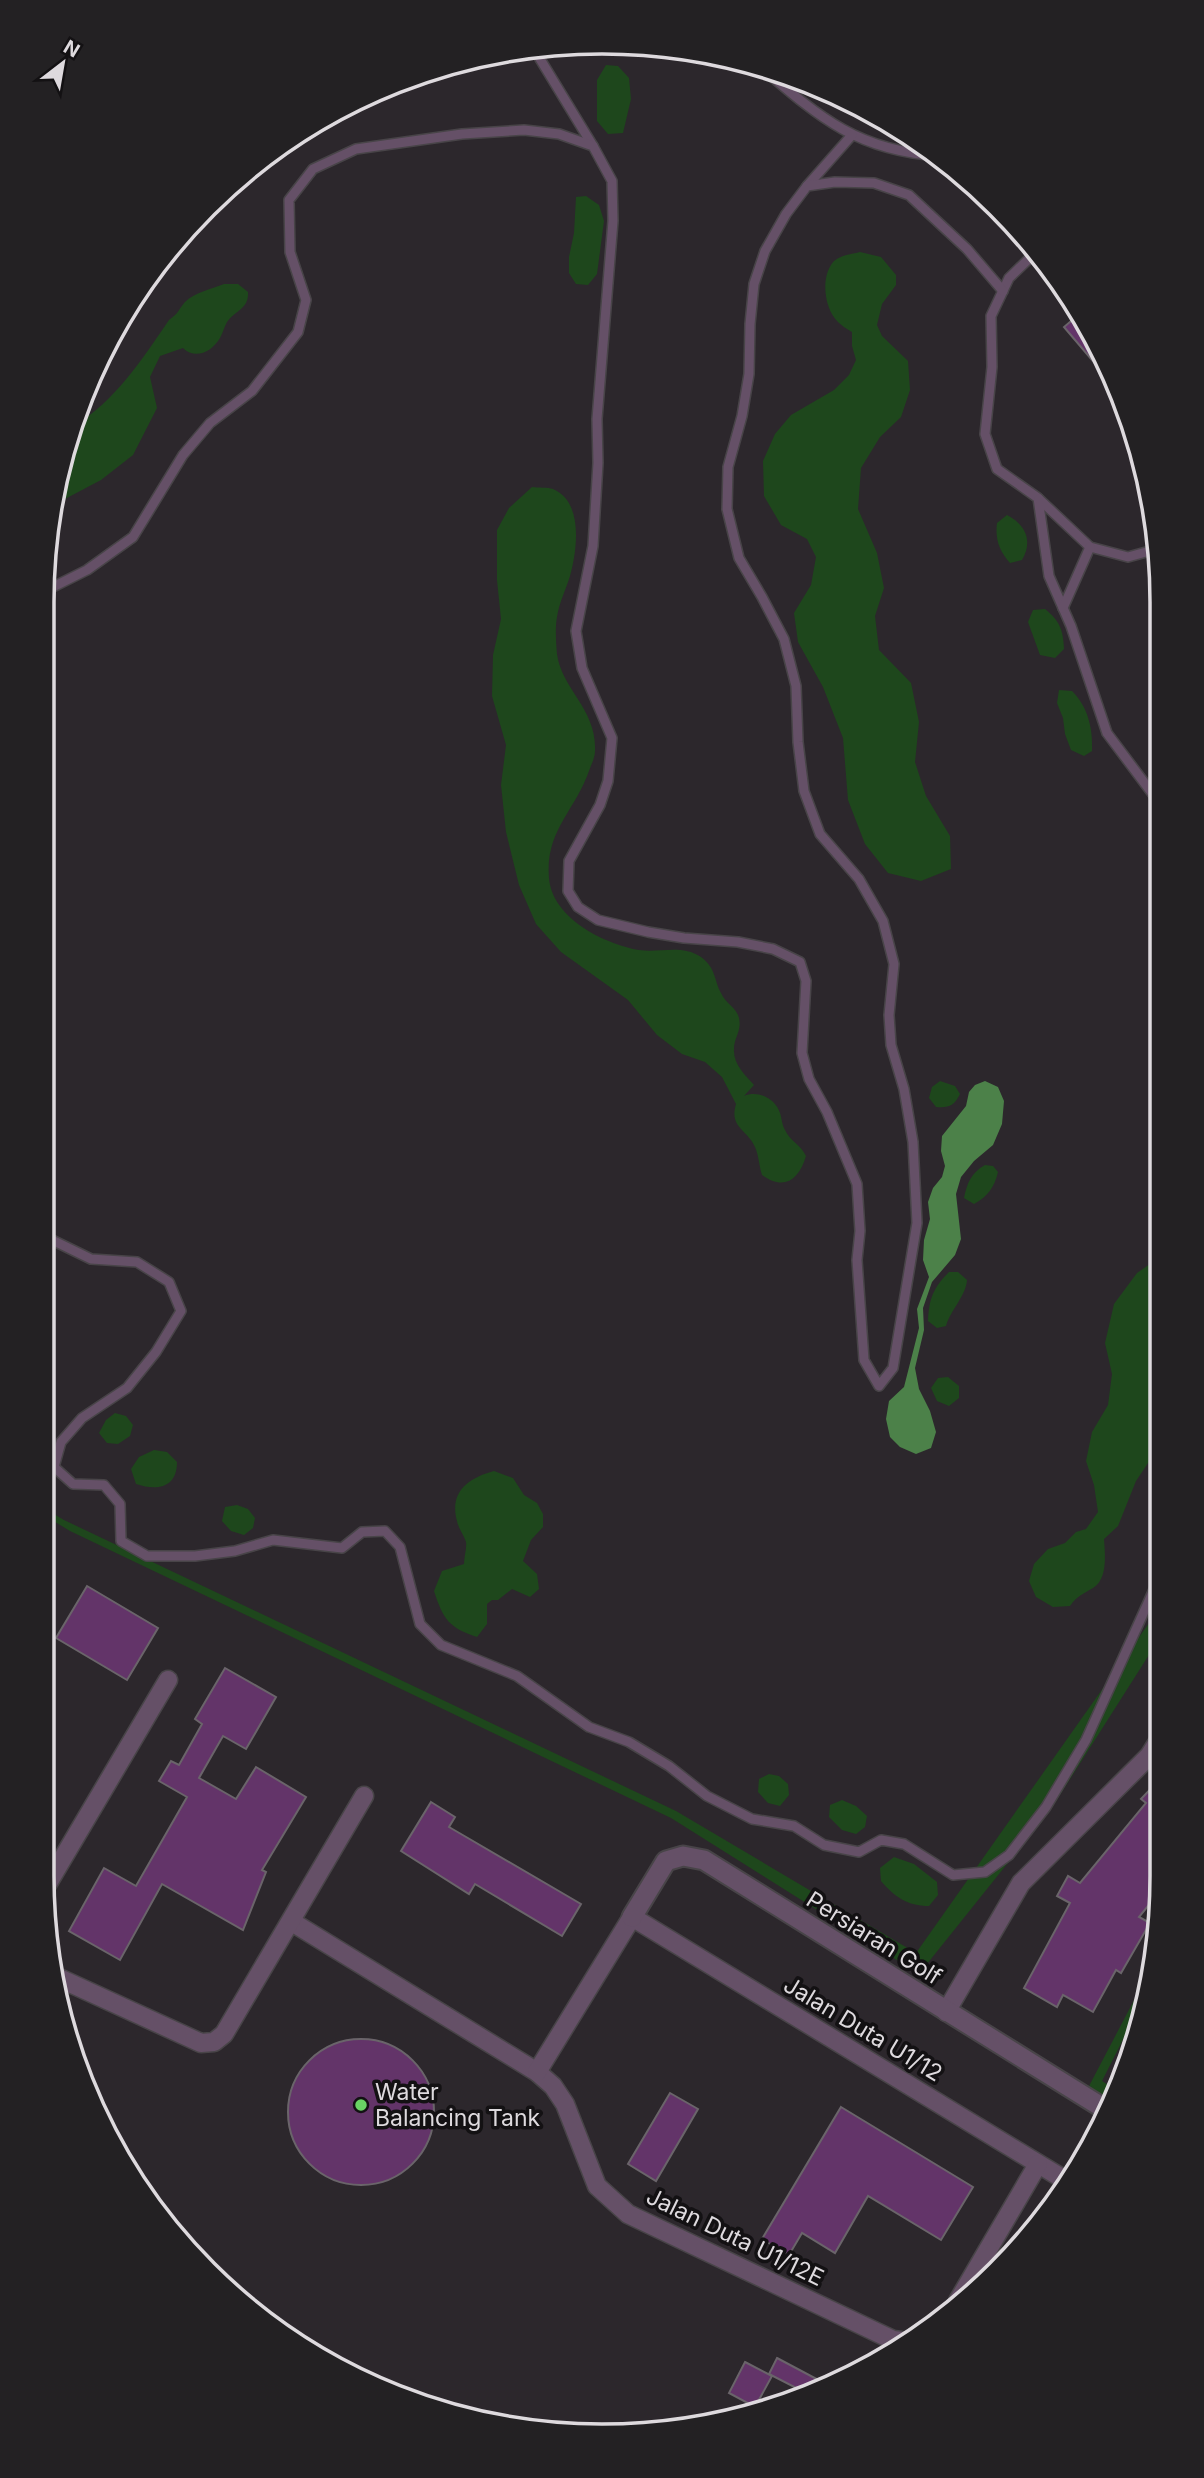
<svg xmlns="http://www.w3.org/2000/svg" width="1204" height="2478" font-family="Inter,sans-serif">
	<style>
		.green { fill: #1e471c }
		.water { fill: #4c8149 }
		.building { fill: #633469; stroke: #6a646a; stroke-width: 2 }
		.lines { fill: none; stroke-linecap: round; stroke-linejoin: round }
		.service-casing { stroke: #484448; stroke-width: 12 }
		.minor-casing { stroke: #484448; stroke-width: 21 }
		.tertiary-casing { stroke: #484448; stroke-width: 23 }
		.service { stroke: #655067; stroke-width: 9 }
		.minor { stroke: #655067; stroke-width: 18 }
		.tertiary { stroke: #655067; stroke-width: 19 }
		.poi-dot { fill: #69d464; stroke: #131113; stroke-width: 2.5 }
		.labels { text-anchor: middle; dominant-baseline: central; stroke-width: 7; stroke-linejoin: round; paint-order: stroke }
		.street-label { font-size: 23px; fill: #dedade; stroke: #131113 }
		.poi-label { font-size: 23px; fill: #dedade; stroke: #131113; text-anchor: start }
		.rim { fill: none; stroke: #dedade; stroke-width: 3.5 }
	</style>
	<rect width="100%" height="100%" fill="#2c272c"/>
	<g class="green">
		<polygon points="606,65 618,66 629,78 631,99 623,133 608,134 597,121 597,80"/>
		<polygon points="586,196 599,205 604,221 597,274 588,285 576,284 569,273 569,257 574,233 576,197"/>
		<path d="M860,252L881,257L896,275V285L882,304L877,325L882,336L908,361L910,390L901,417L880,437L861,468L858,509L877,553L884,588L875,616L879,650L911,683L919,722L915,762L926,796L950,836L951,869L921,881L888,873L865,844L848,800L843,738L823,687L798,642L794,613L811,585L816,557L807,539L781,525L764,496L763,461L775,434L791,415L834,390L849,375L856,360L852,346V332C847,329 842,326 838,322C824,309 820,276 834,261C841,255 852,254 860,252Z"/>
		<path d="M224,284H238L248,292C249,309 236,310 227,322C224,327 223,333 220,338C212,352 195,360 183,348L160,356L150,377L157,408L133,455L101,480L65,499L51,511L53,492L73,427C116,400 141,361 169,320C180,312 178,310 185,302C195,292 212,289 224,284Z"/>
		<path d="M532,487C538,488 548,487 553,489C584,502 577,551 570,576C566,589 559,603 557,617C555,627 556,643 557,654C562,690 597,709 595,751C595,758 591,765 589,771C575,811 545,831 549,878C552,918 604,944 639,950C660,953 682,944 701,957C716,968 714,980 721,993C725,1003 737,1008 739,1018C742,1031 734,1037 734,1049C733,1064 745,1075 754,1085L744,1096C758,1090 775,1098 780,1113C782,1119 782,1125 785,1130C790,1141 801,1145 806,1156C799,1180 784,1191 762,1175C759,1166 759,1156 755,1147C747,1129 729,1128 736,1104L722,1077L705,1062L682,1054L657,1035L628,1000L561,952L536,924L519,885L506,832L501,785L506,745L492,696L493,655L501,619L497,580V530L509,508Z"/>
		<path d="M1007,515C1026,525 1033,541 1022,560L1010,563C999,551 995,539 997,523Z"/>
		<path d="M1045,609C1060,621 1063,630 1064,649L1055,658L1040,655L1028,622L1033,610Z"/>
		<path d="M1059,690L1072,691C1088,707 1093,728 1092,751L1084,756L1071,750L1065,734L1063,718L1057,703Z"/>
		<path d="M940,1081L955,1086L960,1094C954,1106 949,1108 936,1107L929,1098L932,1087Z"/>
		<path d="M985,1165L993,1166L998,1172C994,1188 988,1196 974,1204L964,1198C967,1183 971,1173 985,1165Z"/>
		<path d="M1160,1257V1445L1136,1481L1118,1526L1104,1539C1105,1554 1108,1579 1093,1588C1083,1594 1077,1596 1070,1606L1053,1607L1036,1597L1029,1581L1034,1564L1048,1549L1065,1543L1076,1532L1086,1529L1098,1512L1094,1485L1086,1461L1092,1432L1108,1405L1112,1374L1105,1343L1114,1304L1137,1273Z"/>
		<path d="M949,1272H958L967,1280C966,1296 951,1309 946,1326L937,1328L928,1321C929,1299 933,1288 949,1272Z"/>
		<polygon points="948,1377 959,1386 959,1398 949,1406 937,1401 931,1388 938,1378"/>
		<polygon points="115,1413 126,1416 133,1425 130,1436 118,1444 107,1443 99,1433 106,1420"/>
		<path d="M154,1450L167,1452L177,1462C177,1488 157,1491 136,1484L131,1469L139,1457Z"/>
		<path d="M494,1471L513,1478L524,1495L537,1503L543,1514V1527L531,1540L523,1561L537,1574L539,1589L530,1597L512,1589L498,1600H492L487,1604V1624L477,1637C449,1628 443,1619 434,1591L442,1571L464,1564C464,1557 467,1548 466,1542C464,1535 458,1528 457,1521C449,1492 468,1478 494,1471Z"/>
		<polygon points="237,1505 248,1509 255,1518 253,1528 244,1535 231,1531 222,1521 225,1507"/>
		<polygon points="42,1507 64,1520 676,1811 916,1953 1161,1606 1161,1636 1051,1809 919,1974 671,1818 70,1531 42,1514"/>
		<polygon points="769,1774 779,1776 788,1784 789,1795 780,1806 768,1803 758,1792 759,1779"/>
		<polygon points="842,1800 856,1806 867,1816 865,1827 856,1834 842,1830 829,1817 830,1805"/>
		<path d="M894,1857L914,1864L937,1882L938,1895L929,1906C907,1906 895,1897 881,1881L880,1868Z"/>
		<polygon points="1153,1964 1152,1982 1102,2081 1119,2092 1113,2102 1088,2088"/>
	</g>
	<polygon class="water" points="985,1081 998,1087 1004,1101 1002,1124 993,1145 974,1161 961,1177 956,1194 961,1239 955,1255 932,1282 923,1308 924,1330 915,1368 919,1389 930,1411 936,1432 931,1448 916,1454 900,1447 890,1437 886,1419 889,1401 904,1387 919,1328 917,1309 929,1277 923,1260 924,1240 930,1219 928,1202 933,1188 942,1177 945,1166 941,1151 942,1136 966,1106 969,1092 975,1085"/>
	<g class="building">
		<polygon points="1078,315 1104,361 1097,366 1064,327"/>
		<polygon points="87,1586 158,1628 127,1680 56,1638"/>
		<polygon points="225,1668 276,1697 246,1749 223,1736 199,1778 236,1799 256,1767 306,1797 262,1870 266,1872 243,1930 162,1884 120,1960 69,1931 104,1868 136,1886 187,1797 159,1781 171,1761 179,1765 202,1724 195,1719"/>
		<polygon points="1162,1777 1161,1890 1139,1917 1150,1923 1121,1973 1116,1970 1093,2012 1063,1995 1057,2007 1024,1988 1070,1903 1057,1896 1068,1876 1080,1883 1146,1803 1141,1799"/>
		<polygon points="431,1802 455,1817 449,1827 581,1904 562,1936 475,1884 469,1894 401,1851"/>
		<circle cx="361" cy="2112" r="73"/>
		<polygon points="670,2093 698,2109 656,2181 628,2164"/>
		<polygon points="841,2107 973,2187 941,2240 868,2196 835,2253 802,2233 789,2255 762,2239"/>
		<polygon points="777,2358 828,2385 804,2392 769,2374"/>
		<polygon points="745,2362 772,2376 755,2407 729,2393"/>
	</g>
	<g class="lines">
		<defs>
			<g id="service">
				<polyline points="534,49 593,146"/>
				<path d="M762,68C821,119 859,151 940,156"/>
				<polyline points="807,186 852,135"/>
				<polyline points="1037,251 1009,278 991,316 992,367 985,434 997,469 1038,498 1049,576 1071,626 1107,733 1158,801"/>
				<polyline points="1039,499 1090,547 1128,557 1157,549"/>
				<polyline points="43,592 87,570 133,537 183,455 210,423 252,391 298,332 306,300 290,252 289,200 313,169 356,149 462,134 524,130 559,134 593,146 612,181 613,221 597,419 598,463 593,546 576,631 582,668 612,738 608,781 600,805 569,861 568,891 578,907 598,920 648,932 684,938 738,942 773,949 800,962 806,981 802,1053 809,1079 827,1112 857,1184 860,1231 857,1260 864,1360 879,1386 893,1368 917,1223 913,1142 904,1089 891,1045 889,1015 894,964 883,921 859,879 820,834 804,791 798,742 796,686 784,639 762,597 739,558 727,509 728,467 742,416 749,374 750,324 754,284 765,251 786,214 807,186 835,182 874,183 909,195 967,249 1003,291"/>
				<polyline points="1063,608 1090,547"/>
				<polyline points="42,1232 52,1240 91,1259 137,1262 169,1282 181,1311 156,1352 127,1388 82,1418 61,1442 54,1467 73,1484 104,1485 120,1504 121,1541 147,1556 195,1556 235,1551 273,1540 342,1548 362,1532 385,1531 400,1547 420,1624 441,1645 517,1676 589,1727 629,1742 669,1766 707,1796 752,1819 794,1826 824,1845 859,1852 881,1840 904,1844 953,1875 985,1872 1009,1855 1046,1807 1086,1740 1161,1574"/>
			</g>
			<g id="minor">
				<polyline points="44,1890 168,1680"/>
				<polyline points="292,1922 537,2072 553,2086 565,2104 597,2186 628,2214 893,2340 901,2341"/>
				<polyline points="59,1978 201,2043 214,2042 224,2034 364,1796"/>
				<polyline points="946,2012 1021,1883 1149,1756 1161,1737"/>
				<polyline points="537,2072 632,1917 1070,2183"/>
				<polyline points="958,2301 1038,2164"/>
			</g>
			<polyline id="tertiary" points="632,1917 666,1861 683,1856 704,1860 1108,2111"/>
		</defs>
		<use href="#service" class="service-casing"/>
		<use href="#minor" class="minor-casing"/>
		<use href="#tertiary" class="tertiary-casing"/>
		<use href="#service" class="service"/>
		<use href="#minor" class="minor"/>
		<use href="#tertiary" class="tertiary"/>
	</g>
	<circle class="poi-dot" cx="361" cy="2105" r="7"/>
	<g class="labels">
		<g class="street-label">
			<text transform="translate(874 1938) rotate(32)">Persiaran Golf</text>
			<text transform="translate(863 2029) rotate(31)">Jalan Duta U1/12</text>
			<text transform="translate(735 2237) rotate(26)">Jalan Duta U1/12E</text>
		</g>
		<g class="poi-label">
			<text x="375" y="2092">Water<tspan x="375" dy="26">Balancing Tank</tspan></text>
		</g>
	</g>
	<path d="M0 0H1204V2478H0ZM602 54H602A548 548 0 0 1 1150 602V1876A548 548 0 0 1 602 2424H602A548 548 0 0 1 54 1876V602A548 548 0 0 1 602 54Z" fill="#232123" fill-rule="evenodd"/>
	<path class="rim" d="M602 54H602A548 548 0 0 1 1150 602V1876A548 548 0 0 1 602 2424H602A548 548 0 0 1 54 1876V602A548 548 0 0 1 602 54Z"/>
	<g transform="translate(63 63) rotate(31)" stroke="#131113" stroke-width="5" paint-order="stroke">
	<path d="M0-5L12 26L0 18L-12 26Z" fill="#dedade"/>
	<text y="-10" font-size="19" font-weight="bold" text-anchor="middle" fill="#dedade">N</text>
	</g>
</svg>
